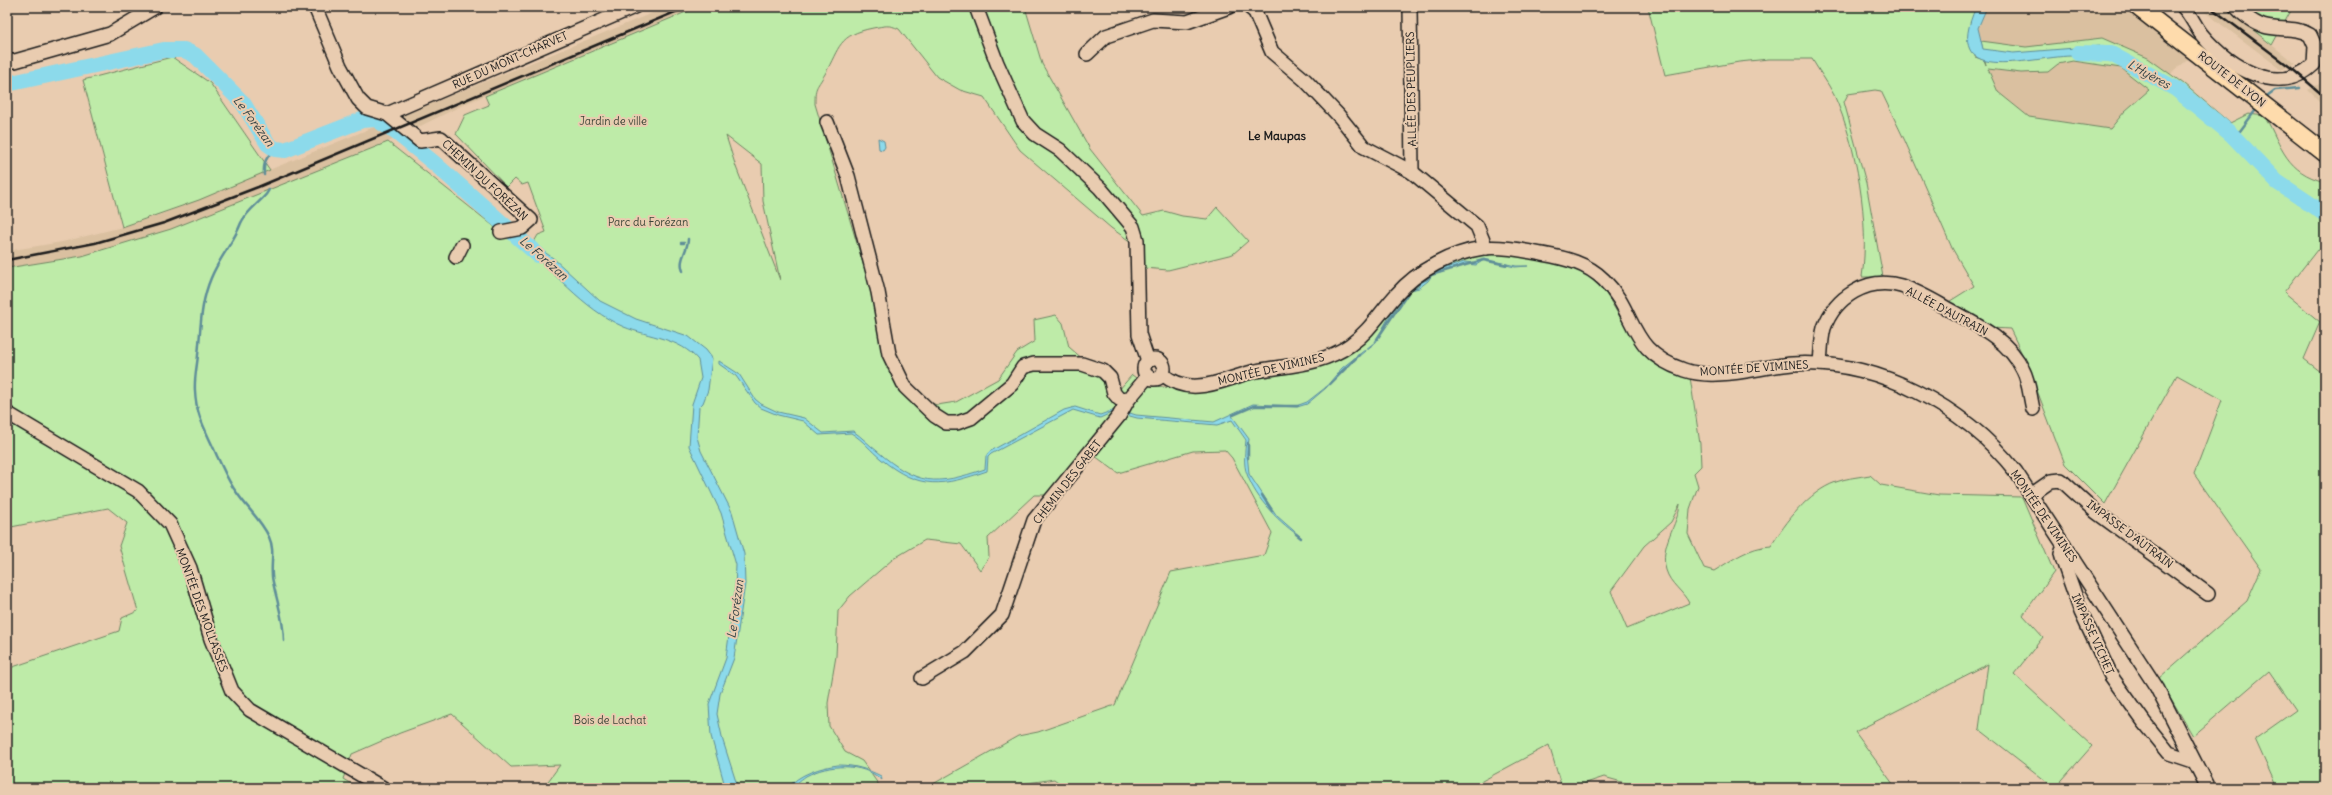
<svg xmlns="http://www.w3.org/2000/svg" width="2332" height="795" font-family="Delius,sans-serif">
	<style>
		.built { fill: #dac0a0 }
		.green { fill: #beeba8; stroke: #6d8462; fill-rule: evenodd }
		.water { fill: #8cdaeb; stroke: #5f8e98 }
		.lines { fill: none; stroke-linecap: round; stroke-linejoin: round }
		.stream { stroke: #5f8e98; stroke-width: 2.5 }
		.river { stroke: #8cdaeb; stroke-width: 16 }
		.minor-casing { stroke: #1c1c1c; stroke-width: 16 }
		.major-casing { stroke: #1c1c1c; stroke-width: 20 }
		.minor { stroke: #e9ccb0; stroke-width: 13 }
		.major { stroke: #fedbac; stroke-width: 17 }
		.rail { stroke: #1c1c1c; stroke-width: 2.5 }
		.labels { text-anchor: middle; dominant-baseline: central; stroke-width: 4; stroke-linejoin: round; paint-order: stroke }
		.street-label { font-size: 11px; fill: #1c1c1c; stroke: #e9ccb0 }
		.park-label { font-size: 11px; fill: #3c4538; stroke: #e9ccb0 }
		.water-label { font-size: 12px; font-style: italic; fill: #324245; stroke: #e9ccb0 }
		.neighbourhood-label { font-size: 12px; font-weight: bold; fill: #1c1c1c; stroke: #e9ccb0 }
	</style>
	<rect width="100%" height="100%" fill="#e9ccb0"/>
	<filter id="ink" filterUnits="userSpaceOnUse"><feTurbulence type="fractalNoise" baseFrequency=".025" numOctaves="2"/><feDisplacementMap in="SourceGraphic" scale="8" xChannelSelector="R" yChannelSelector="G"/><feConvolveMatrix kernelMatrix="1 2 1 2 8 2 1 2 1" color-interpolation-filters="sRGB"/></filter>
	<g filter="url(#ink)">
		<g class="built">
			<polygon points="667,7 698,7 467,103 388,142 171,229 82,256 7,268 7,251 62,242 122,227 162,214"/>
			<polygon points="1987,7 2122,7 2190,58 2125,111 2110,129 2029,117 1998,92 1988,68 1978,28"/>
			<polygon points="2198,7 2224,7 2296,64 2281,69"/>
			<polygon points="2319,84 2325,88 2325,107 2308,90"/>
		</g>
		<g class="green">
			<path d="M698,7H1025L1042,64L1090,149L1143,216L1164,211L1182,216L1207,219L1217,207L1248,241L1233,254L1168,270L1144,268V251L1111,228L1020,150L984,97L960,90L937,77L899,29C889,24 884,26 873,28C838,35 840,47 825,74C816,89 815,86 815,104L902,393L937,405L956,402L998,379L1017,352L1035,341L1034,320L1056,315L1063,323L1069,347L1099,373L1111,399L1132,375L1146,385L1198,391L1347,352L1428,269L1493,250L1529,251L1595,275L1636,344L1690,377L1700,444L1701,466L1694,473L1698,486L1690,509L1688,534L1704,568L1714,571C1732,560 1749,547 1771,546C1786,522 1808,492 1836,482C1846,478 1859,477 1870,475L1881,485L1939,495L2022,497L2054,572L2023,615L2043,637L2014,674L2092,746L2055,788L1979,729L1988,664L1855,732L1896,788H1860L1856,782V788H1643L1604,777L1571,788H1562L1549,745L1469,788H1066L1054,779L996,788H926L1018,736L1038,732L1115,705L1171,572L1264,555L1272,533L1232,458L1225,450L1193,451L1118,473L1095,456L1086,453L1046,495H1034L988,538L989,557L980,570L961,544L925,540L893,559L850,596L838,611L836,656L828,703L829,726L845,752L862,761L881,788H543L560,765L511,767L452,714L400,733L352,754L343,779L358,788H7V669L119,631L122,618L138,611L119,546L127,523L108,508L11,527L7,537V268L82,256L171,229L388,142L511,240L527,237L534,242L538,235L546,232L528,183L522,185L515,179L504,190L500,186L503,183L456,134L465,115L489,105L485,96ZM726,136L762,164L763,201L780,280L736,167ZM1680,504C1678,525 1659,545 1666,570C1670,584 1683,591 1689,603L1627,629L1611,591L1644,546L1671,522Z"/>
			<path d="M1648,7H1976L1975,57L1984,60L1986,65L1981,41L2026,47L2102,38L2148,58L2184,84L2230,123L2248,114L2265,116C2282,148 2286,172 2325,182V252L2317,250L2284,292L2320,322L2304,359L2325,375V788H2277L2255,739L2296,710L2269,671L2193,736L2159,678L2247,601L2261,569L2194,474L2222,400L2177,375L2105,504L2065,464L2027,364L2010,329L1991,328L1947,303L1974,286L1952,248L1905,141L1881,91L1875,90L1848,94L1844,102L1866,183L1883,277H1862C1870,224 1857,145 1834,95C1828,83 1819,71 1812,59H1769L1739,62L1665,75ZM2073,61L2121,68L2149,90L2125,111L2110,129L2029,117L1998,92L1988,69L2021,73L2048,72L2058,64Z"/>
			<polygon points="2224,7 2293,7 2272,45"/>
			<polygon points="172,57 210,83 270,170 199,200 122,227 83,80"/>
		</g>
		<g class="water">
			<path d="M1976,7H1987L1978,28L1983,49L2013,53L2100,46L2099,59C2090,58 2080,56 2071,56C2028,57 1940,88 1976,7Z"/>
			<polygon points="878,138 884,141 885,147 883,150 879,149"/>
			<path d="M524,238L553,258L600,301L636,319L688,336L706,350L712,358L708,390L703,403L699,407L697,437L701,451L732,512L744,554L745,584L734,658L720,694L717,714L723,741L738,788H726L725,786L711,736L709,704L726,658L735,591L736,565L721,513L689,446L692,404L701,378L698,360C680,338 649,337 624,327C582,309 553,269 519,243Z"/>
			<path d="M1484,259L1516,266H1528L1515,267L1484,260L1476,265L1465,264L1432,275L1428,281L1419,288L1411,290L1398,304L1376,342L1342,370L1326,388L1307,404L1297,407L1255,405L1232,416L1249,439L1247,453L1249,474L1277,516L1302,538C1280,523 1256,500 1247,474C1243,465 1245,450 1246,440L1232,420L1217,425L1137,418L1119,413H1111L1100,418L1073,410L991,454L988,457L987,471C943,486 920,491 881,459C871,451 863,440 851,433L819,435L803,421L778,415L761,408L755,403L736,376L719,364V361L739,374L755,399L761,404L778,412L804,418L823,433L853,431C862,437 869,445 877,451C918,486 935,486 985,469L986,456L989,452L1064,410L1075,407L1100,415L1114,410H1121L1136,415L1214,422L1253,404L1296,406L1307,402L1325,388L1342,368L1375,342L1397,303L1410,289L1418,287L1421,282L1427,280L1434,272L1464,262L1476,263Z"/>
			<path d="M838,765C854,765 867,769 881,776L882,780C861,762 829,764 806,776C800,780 794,786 788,788C798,774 822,767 838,765Z"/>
		</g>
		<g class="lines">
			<g class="stream">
				<polyline points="2264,98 2275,90 2300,88"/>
				<polyline points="2231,134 2240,131 2258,107"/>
				<path d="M264,175C263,163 266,157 275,149"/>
				<path d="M269,189C269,196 247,209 241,223C234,242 219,258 211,278C200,304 201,328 198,355C197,367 194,378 195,391C196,417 207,432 217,456C223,468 228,482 237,493C247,508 261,520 269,537C276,552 269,567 273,582C277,602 284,620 284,641"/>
				<polyline points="681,243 684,243"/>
				<path d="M683,271C678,259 688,251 688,239"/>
				<polyline points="1411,289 1431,275 1483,260 1507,265"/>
				<polyline points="1377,339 1408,293"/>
				<polyline points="1330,384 1359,355"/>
				<polyline points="1233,415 1254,406 1298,406"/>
				<polyline points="1248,458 1248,443"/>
				<polyline points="1262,495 1272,511"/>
				<polyline points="1296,534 1301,538"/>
			</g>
			<g class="river">
				<polyline points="2078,53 2111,54 2176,89 2231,134 2277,182 2325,214"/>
				<polyline points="7,84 164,50 184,50 195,55 243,103 268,144 275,149 285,150 362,120 376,119 397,133 434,163 538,255"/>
			</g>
			<defs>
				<g id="minor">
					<polyline points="315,7 340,66 358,99 367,108 387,114 420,141 441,138 531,220 522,228 501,232"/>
					<polyline points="976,7 997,63 1023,121 1035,134 1060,150 1100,188 1133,227 1137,240 1139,334 1148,361"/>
					<polyline points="1249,7 1255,12 1272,52 1305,80 1339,116 1364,147 1412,172 1477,226 1486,248"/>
					<polyline points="1410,7 1412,172"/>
					<path d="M2183,7C2191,15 2195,26 2202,35C2228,66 2278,99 2314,64L2315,46L2310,35C2297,27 2282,30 2267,27C2256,25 2243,15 2236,7"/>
					<polyline points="1087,54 1106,36 1153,20 1187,22 1229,7"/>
					<polyline points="7,61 15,61 110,34 155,7"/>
					<polyline points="387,114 634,7"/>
					<polyline points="827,122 848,176 878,292 889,354 905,387 935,416 946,423 957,423 971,418 1012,384 1023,367 1034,364 1082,364 1103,371 1110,378 1114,393 1119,399 1128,400"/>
					<polyline points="456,257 462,245"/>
					<circle cx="1154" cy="369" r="10"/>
					<path d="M1820,364C1821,353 1821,339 1824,328C1835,297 1868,276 1901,286C1920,292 1937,303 1955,313C1981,327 2010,342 2023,370C2029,381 2030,397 2033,409"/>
					<path d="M1162,374C1173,383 1184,387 1198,386C1218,385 1237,375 1256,371C1288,365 1322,365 1350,345C1370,331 1381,311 1397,294C1418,270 1451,253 1483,248C1502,246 1523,250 1542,254C1565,258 1587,263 1604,280C1638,314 1627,351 1684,370C1717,381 1758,367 1792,364C1877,359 1964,406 2016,472L2157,688L2208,788"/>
					<polyline points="7,413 138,491 170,524 190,568 211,639 232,691 250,710 383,788"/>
					<polyline points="2031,495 2051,481 2061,480 2096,512 2208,594"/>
					<polyline points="2064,545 2061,554 2063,561 2081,612 2111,676 2144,722 2169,753 2193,761"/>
					<polyline points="922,678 965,652 1002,615 1034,520 1119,416 1128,400 1148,376"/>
				</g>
				<polyline id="major" points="2138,7 2325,153"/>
			</defs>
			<use href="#minor" class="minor-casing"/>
			<use href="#major" class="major-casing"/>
			<use href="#minor" class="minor"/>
			<use href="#major" class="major"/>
			<g class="rail">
				<polyline points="2210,7 2290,67 2325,97"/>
				<polyline points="7,260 95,243 164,223 258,187 687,7"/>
			</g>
		</g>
	</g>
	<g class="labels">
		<g class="street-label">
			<text transform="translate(510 60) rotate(-24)">RUE DU MONT-CHARVET</text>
			<text transform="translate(2232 79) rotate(38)">ROUTE DE LYON</text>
			<text transform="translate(1411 89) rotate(-91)">ALLÉE DES PEUPLIERS</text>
			<text transform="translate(485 180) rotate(43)">CHEMIN DU FORÉZAN</text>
			<text transform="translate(1947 311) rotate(28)">ALLÉE D'AUTRAIN</text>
			<text transform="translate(1754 368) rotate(-4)">MONTÉE DE VIMINES</text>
			<text transform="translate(1271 369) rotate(-13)">MONTÉE DE VIMINES</text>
			<text transform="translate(1067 482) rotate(-52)">CHEMIN DES GABET</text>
			<text transform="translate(2044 516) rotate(56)">MONTÉE DE VIMINES</text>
			<text transform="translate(2130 534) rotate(37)">IMPASSE D'AUTRAIN</text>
			<text transform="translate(202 610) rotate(70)">MONTÉE DES MOLLASSES</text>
			<text transform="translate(2093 634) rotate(66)">IMPASSE VICHET</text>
		</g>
		<g class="park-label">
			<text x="613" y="121">Jardin de ville</text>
			<text x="648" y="222">Parc du Forézan</text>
			<text x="610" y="720">Bois de Lachat</text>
		</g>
		<g class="water-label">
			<text transform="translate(2149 74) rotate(29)">L'Hyères</text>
			<text transform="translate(254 121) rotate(53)">Le Forézan</text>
			<text transform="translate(544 258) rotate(41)">Le Forézan</text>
			<text transform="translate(735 609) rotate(-82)">Le Forézan</text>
		</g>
		<g class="neighbourhood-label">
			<text x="1277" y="135">Le Maupas</text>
		</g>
	</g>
	<rect width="2332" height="795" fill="none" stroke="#e9ccb0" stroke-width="24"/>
	<rect x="12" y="12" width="2308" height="771" fill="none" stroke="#1c1c1c" stroke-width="1.5" filter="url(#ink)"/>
</svg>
